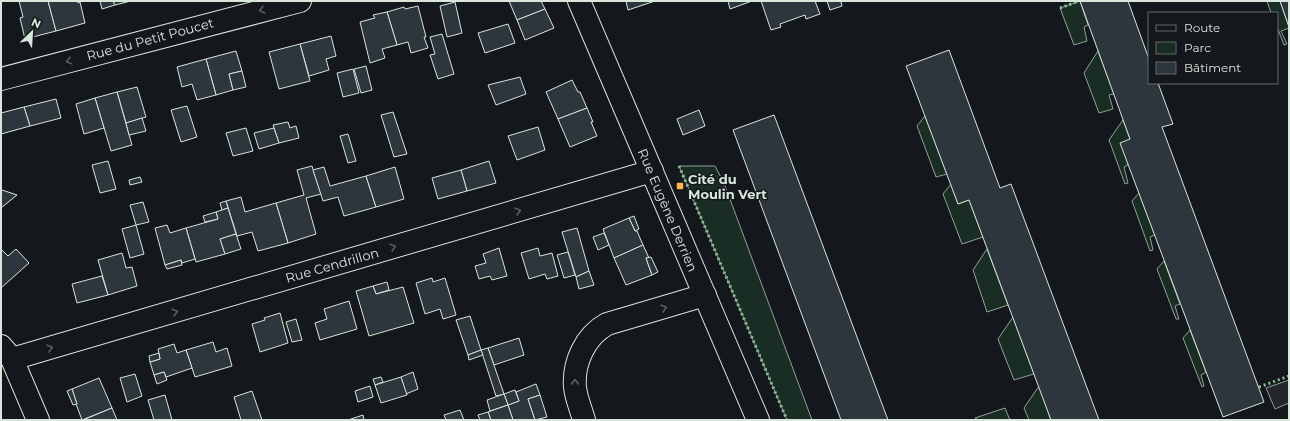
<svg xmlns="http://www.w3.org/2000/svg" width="1290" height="421" font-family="Montserrat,sans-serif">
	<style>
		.green { fill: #1a2d24; stroke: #939e99 }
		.parking { fill: #24282b; stroke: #939e99 }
		.building { fill: #2c363c; stroke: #d8e6dc }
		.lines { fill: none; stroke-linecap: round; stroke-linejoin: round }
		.minor-casing { stroke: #d8e6dc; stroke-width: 24 }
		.minor { stroke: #14181c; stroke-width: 22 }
		.hedge { stroke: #8ac095; stroke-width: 3; stroke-dasharray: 2 3; stroke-linecap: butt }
		.oneway { stroke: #59605f }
		.poi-dot { fill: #ffb74d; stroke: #14181c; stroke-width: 1.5 }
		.labels { text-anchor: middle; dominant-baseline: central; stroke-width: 3; stroke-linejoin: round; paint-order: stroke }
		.street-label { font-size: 13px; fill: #d8e6dc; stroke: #14181c }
		.poi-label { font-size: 13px; font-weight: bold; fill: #d8e6dc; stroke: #14181c; text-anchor: start }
	</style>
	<rect width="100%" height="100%" fill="#14181c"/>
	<g class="green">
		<polygon points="1080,1 1088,25 1084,27 1087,41 1074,45 1060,8"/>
		<polygon points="1267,1 1280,1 1289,27 1289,28 1281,31 1287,44 1284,45 1277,27 1277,13 1271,13"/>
		<polygon points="1098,51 1114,94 1109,95 1113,109 1099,113 1084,73"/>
		<polygon points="925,116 947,174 936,177 917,126"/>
		<polygon points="1123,120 1130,139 1128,165 1124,167 1128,183 1125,184 1109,140"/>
		<polygon points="679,166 715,166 724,183 812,420 787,420"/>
		<polygon points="951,184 958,204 969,200 983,237 962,244 943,194"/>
		<polygon points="1139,193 1155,235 1150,237 1153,250 1150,251 1132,201"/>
		<polygon points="987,249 1008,305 987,312 973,270"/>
		<polygon points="1164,261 1180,304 1175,306 1179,319 1176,319 1157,269"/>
		<polygon points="1013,317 1034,374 1014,380 998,339"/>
		<polygon points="1190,330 1206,372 1201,375 1204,386 1202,387 1183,338"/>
		<polygon points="1039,386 1051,420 1029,420 1024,408"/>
		<polygon points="1005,408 1010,420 978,420 975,418"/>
	</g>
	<polygon class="parking" points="1289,380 1289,403 1275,409 1266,388"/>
	<g class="building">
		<polygon points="19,1 48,1 56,31 25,39 20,18 23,17"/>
		<polygon points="48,1 78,1 78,3 80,2 85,23 56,31"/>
		<polygon points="100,1 113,1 115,5 102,9"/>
		<polygon points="113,1 131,1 115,5"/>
		<polygon points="509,1 541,1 545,9 517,20"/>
		<polygon points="626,1 655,1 628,10"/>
		<polygon points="728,1 752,1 730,9"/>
		<polygon points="761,1 815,1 820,14 806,19 805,15 780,24 781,27 771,30"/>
		<polygon points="827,1 843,1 841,2 842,6 830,10"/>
		<polygon points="1080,1 1128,1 1149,59 1149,83 1158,83 1173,124 1162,127 1264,402 1223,417 1120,143 1130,139"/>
		<polygon points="1280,1 1289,1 1289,27"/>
		<polygon points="455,2 462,33 447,37 440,6"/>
		<polygon points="418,6 426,37 424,37 428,48 411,53 408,42 397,45 387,12 404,7 405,9"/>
		<polygon points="545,9 554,28 525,40 517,20"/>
		<polygon points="387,12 397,45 382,49 385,58 370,63 360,22 375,18 373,15"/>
		<polygon points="508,24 515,43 485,53 478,33"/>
		<polygon points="442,34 454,74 438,79 430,55 435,54 430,37"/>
		<polygon points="331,36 336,56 326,59 329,70 309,76 300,44"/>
		<polygon points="300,44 310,81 279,89 269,52"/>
		<polygon points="949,50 1000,188 1011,184 1099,420 1051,420 969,200 958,204 906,66"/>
		<polygon points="236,51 242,71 229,74 233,90 216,95 206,59"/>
		<polygon points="206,59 216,95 197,100 192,84 182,87 177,67"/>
		<polygon points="366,66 372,90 361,93 354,69"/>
		<polygon points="353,69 359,93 343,97 337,73"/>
		<polygon points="242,71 246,87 233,90 229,74"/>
		<polygon points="520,77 526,94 496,105 488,85"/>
		<polygon points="572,80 578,92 580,92 587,108 558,119 546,92"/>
		<polygon points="137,87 146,117 126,123 117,92"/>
		<polygon points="117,92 132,145 111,151 95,98"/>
		<polygon points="95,98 104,128 84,134 76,104"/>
		<polygon points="56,99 61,118 30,126 24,107"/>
		<polygon points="187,106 197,137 181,142 171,110"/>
		<polygon points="24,107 30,126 1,134 1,113"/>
		<polygon points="587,108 593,122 591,122 597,136 570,147 558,119"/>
		<polygon points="699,110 705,126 683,135 677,119"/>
		<polygon points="393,112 407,154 394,157 381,115"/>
		<polygon points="774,115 888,420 841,420 733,130"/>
		<polygon points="142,118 146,131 129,135 126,123"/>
		<polygon points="288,122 290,128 296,126 299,138 279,143 273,125"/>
		<polygon points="538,127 545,150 517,160 508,136"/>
		<polygon points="246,128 253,151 233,156 226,133"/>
		<polygon points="274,128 279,143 259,149 254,133"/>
		<polygon points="348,134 356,161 348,163 340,136"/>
		<polygon points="108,161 116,189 100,193 92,165"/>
		<polygon points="489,161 496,183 467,191 461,170"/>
		<polygon points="312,166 321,194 306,198 316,234 288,243 276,203 304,195 297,170"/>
		<polygon points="324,167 330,186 366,176 376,207 344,216 338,197 323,201 313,170"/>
		<polygon points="395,167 404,199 376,207 366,176"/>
		<polygon points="461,170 467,191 438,199 432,178"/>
		<polygon points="140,177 142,182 130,185 129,180"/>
		<polygon points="2,190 17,195 1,208 1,191"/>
		<polygon points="241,197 245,212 276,203 288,243 258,251 252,232 237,236 226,201"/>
		<polygon points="226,201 228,208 222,210 220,203"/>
		<polygon points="143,202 149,222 136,225 130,205"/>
		<polygon points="228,208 236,234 220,239 225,254 196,262 186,228 218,219 216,212"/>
		<polygon points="216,212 218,219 205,222 203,216"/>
		<polygon points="634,216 639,229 635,231 629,218"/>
		<polygon points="629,218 635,231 637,231 643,245 614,258 603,229"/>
		<polygon points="136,225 144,254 130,258 122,229"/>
		<polygon points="167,225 170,233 186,228 195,259 182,263 181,260 165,265 155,228"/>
		<polygon points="577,228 589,271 576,277 562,232"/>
		<polygon points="604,233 609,245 598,250 593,237"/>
		<polygon points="236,234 241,249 225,254 220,239"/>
		<polygon points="643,245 649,258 646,258 652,275 626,285 614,258"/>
		<polygon points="499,248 507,276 492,280 490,276 479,279 475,266 486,263 483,254"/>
		<polygon points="538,248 540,256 552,253 558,276 547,279 545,274 529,279 521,253"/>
		<polygon points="1,249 8,256 16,249 29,263 1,288"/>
		<polygon points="568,252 575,275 564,278 557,255"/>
		<polygon points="122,253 126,268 132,267 137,286 108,295 98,260"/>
		<polygon points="651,257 658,272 652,275 646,258"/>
		<polygon points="181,260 182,265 167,269 165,265"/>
		<polygon points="589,271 594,285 579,289 576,277"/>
		<polygon points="102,276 108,295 77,303 72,284"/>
		<polygon points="432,278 433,282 445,278 456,315 443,319 440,309 425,314 416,283"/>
		<polygon points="387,282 389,290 376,294 373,286"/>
		<polygon points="373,286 376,294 403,287 414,323 369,336 356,291"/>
		<polygon points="349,301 357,329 320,340 315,323 327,319 324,309"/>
		<polygon points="280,313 288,343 260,352 252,324 265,320 264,318"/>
		<polygon points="470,316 481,350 468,355 456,320"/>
		<polygon points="296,319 302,340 292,342 286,322"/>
		<polygon points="519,338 524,355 494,365 488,348"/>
		<polygon points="213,342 216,352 227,348 232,366 195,377 186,350"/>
		<polygon points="174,344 177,353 186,350 192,368 166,377 164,372 154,375 150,362 160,359 158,349"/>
		<polygon points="488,348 504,394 496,396 481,350"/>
		<polygon points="481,350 483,355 469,360 468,355"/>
		<polygon points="159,353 160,359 150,362 149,356"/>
		<polygon points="164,372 167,380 157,384 154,375"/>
		<polygon points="413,372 418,389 406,394 401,377"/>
		<polygon points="135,374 142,396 127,402 120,378"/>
		<polygon points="381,377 383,382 375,385 373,379"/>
		<polygon points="401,377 407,395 381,403 375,385"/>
		<polygon points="99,378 112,408 82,420 76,404 77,404 72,389"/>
		<polygon points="536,384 540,395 528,399 535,420 513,420 508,405 519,401 516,392"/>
		<polygon points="370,386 373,397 358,402 355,391"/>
		<polygon points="72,389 77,404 73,405 67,391"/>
		<polygon points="515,390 519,401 508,405 504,394"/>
		<polygon points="252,391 262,420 241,420 234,397"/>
		<polygon points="504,394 508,405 490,411 487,400"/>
		<polygon points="165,395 172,420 154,420 148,400"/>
		<polygon points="540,395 547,417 535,420 528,399"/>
		<polygon points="508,405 513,420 491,420 488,412"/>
		<polygon points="112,408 117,420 83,420"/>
		<polygon points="460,410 464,420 446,420 444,415"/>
		<polygon points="488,412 491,420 480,420 478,415"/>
		<polygon points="363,415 364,420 348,420"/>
	</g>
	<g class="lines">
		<defs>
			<g id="minor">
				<path d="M579,1C638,141 699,280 758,420"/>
				<polyline points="1,79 300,1"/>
				<polyline points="1,346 12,359 38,420"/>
				<polyline points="12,359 652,171"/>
				<path d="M584,420C581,409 576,398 575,387C573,363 585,336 607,324L705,295"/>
			</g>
		</defs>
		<use href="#minor" class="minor-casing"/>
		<use href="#minor" class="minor"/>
		<g class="hedge">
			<polyline points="1060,8 1079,1"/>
			<polyline points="679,166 787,420"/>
			<polyline points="1259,387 1289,376"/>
		</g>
	</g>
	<defs><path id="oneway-chevron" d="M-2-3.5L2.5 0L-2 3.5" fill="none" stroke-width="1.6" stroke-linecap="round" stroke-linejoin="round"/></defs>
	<g class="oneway">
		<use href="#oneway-chevron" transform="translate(262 10) rotate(166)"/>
		<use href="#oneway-chevron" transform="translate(69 61) rotate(165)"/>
		<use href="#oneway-chevron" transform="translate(518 211) rotate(-16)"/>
		<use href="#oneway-chevron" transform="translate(393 247) rotate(-16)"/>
		<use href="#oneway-chevron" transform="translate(664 308) rotate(-16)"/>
		<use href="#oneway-chevron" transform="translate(175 312) rotate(-16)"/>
		<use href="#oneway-chevron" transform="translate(50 348) rotate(-16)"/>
		<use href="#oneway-chevron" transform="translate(575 382) rotate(-91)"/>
	</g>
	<rect class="poi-dot" x="676" y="182" width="8" height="8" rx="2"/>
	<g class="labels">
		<g class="street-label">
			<text transform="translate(150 39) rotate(-15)">Rue du Petit Poucet</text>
			<text transform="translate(668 210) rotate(67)">Rue Eugène Derrien</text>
			<text transform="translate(332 265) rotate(-16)">Rue Cendrillon</text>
		</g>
		<g class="poi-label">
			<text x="688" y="179">Cité du<tspan x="688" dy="15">Moulin Vert</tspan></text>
		</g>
	</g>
	<rect width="1290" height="421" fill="none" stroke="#d8e6dc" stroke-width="4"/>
	<rect x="1148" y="12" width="130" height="72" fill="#14181c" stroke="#626a69"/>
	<rect x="1156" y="25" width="20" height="6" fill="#14181c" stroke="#626a69"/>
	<text x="1184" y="32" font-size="12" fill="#d8e6dc">Route</text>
	<rect x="1156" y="42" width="20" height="12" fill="#1a2d24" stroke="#626a69"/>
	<text x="1184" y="52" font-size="12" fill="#d8e6dc">Parc</text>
	<rect x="1156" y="62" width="20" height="12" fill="#2c363c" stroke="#626a69"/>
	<text x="1184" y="72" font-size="12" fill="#d8e6dc">Bâtiment</text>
	<g transform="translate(32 32) rotate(25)" stroke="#14181c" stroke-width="3" paint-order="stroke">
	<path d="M0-3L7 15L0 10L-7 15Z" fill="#d8e6dc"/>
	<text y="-6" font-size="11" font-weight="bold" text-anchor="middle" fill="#d8e6dc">N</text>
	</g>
</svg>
